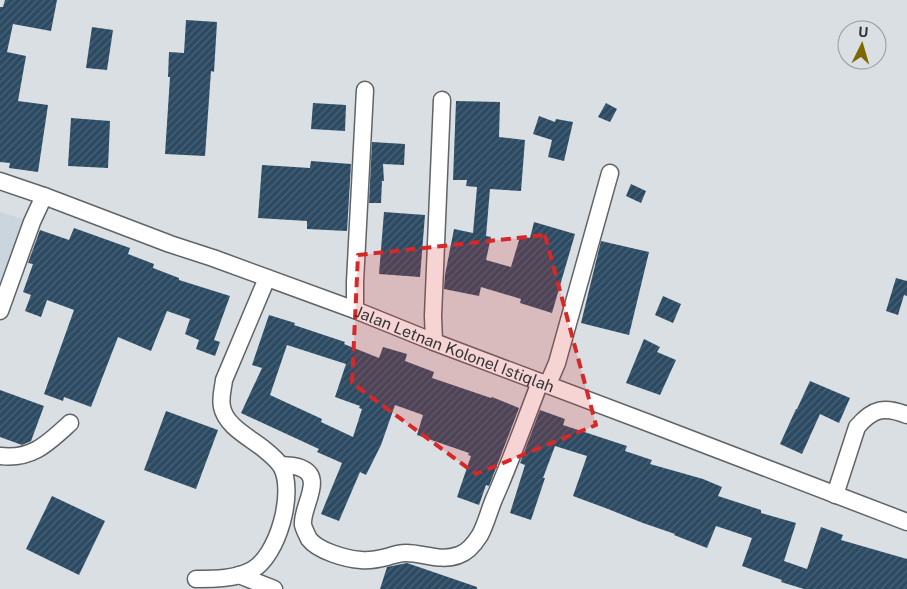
<svg xmlns="http://www.w3.org/2000/svg" width="907" height="589" font-family="'Public Sans',sans-serif">
	<style>
		.built { fill: #cad5de }
		.building { fill: url(#building-hatch); fill-rule: evenodd }
		.lines { fill: none; stroke-linecap: round; stroke-linejoin: round }
		.minor-casing { stroke: #606468; stroke-width: 19 }
		.minor { stroke: #fff; stroke-width: 16 }
		.marked { fill: #d62828; fill-opacity: 0.2; stroke: #d62828; stroke-width: 4; stroke-dasharray: 10 6; stroke-linejoin: round }
		.labels { text-anchor: middle; dominant-baseline: central; stroke-width: 5; stroke-linejoin: round; paint-order: stroke }
		.street-label { font-size: 16px; fill: #333537; stroke: #dadfe3 }
	</style>
	<defs>
		<pattern id="building-hatch" width="6" height="6" patternUnits="userSpaceOnUse" patternTransform="scale(1.25)"><rect width="6" height="6" fill="#2c4b63"/><path d="M-1 1l2-2M0 6l6-6M5 7l2-2" fill="none" stroke="#4a6376"/></pattern>
	</defs>
	<rect width="100%" height="100%" fill="#dadfe3"/>
	<polygon class="built" points="0,212 30,221 0,293"/>
	<g class="building">
		<polygon points="5,0 57,0 51,31 13,24 7,52 26,56 18,101 48,105 38,172 9,168 10,163 0,162 0,7 3,7"/>
		<polygon points="186,20 217,22 214,72 211,71 205,156 165,154 170,77 168,77 169,52 184,53"/>
		<polygon points="92,27 113,30 107,70 86,68"/>
		<polygon points="456,101 500,102 499,137 525,140 521,191 490,189 486,236 491,237 486,260 511,267 520,237 530,238 534,222 575,234 552,313 520,303 521,299 481,287 479,296 444,289 445,275 454,229 473,233 477,187 466,186 467,180 453,180"/>
		<polygon points="313,103 346,105 345,131 311,129"/>
		<polygon points="606,103 617,109 610,122 598,117"/>
		<polygon points="539,116 555,122 556,119 573,122 564,161 548,157 552,140 533,134"/>
		<polygon points="71,118 110,121 108,168 68,166"/>
		<polygon points="372,142 405,144 404,165 383,164 384,181 382,181 381,203 369,203"/>
		<polygon points="311,161 351,164 347,231 307,229 307,221 258,218 262,165 310,168"/>
		<polygon points="631,184 646,191 641,203 626,196"/>
		<polygon points="384,212 425,215 420,277 379,274"/>
		<polygon points="74,228 130,248 128,254 154,264 153,268 179,278 179,280 230,296 214,340 220,342 215,356 196,349 199,340 185,334 190,319 167,311 151,351 118,337 91,407 64,397 63,401 44,394 74,310 47,300 41,317 25,311 31,295 23,292 33,264 28,263 40,230 69,240"/>
		<polygon points="601,241 649,252 629,335 581,323"/>
		<polygon points="896,278 907,281 907,296 904,295 898,315 886,311"/>
		<polygon points="663,296 681,304 673,323 655,315"/>
		<path d="M269,315L295,323L294,325L345,342L344,344L379,358L383,347L407,354L405,361L434,372L432,378L491,398L492,397L519,408L491,481L489,486L486,485L479,505L457,497L471,456L468,455L469,453L417,435L423,415L395,405L381,445L366,475L360,472L339,521L321,514L342,463L317,452L319,449L241,413L262,368L252,365ZM287,345L346,364L335,397L360,406L359,408L362,409L353,437L321,422L322,419L270,395Z"/>
		<polygon points="644,339 660,347 657,352 676,360 660,395 626,383"/>
		<polygon points="810,381 850,398 839,423 820,414 802,454 780,444 796,409 797,409"/>
		<polygon points="0,390 44,406 31,441 22,445 0,437"/>
		<polygon points="540,410 565,419 563,425 627,446 625,451 652,460 650,464 703,479 722,487 718,496 761,510 761,513 796,523 784,561 807,569 821,527 843,535 841,540 907,559 907,589 804,589 781,582 782,580 742,566 752,538 716,526 707,548 674,535 675,534 643,523 608,509 573,496 587,456 555,446 543,478 545,478 531,520 510,513 525,465 520,463"/>
		<polygon points="166,411 218,430 196,489 144,470"/>
		<polygon points="52,496 105,521 79,575 26,549"/>
		<polygon points="407,563 477,587 477,589 380,589 387,567"/>
	</g>
	<g class="lines">
		<defs>
			<g id="minor">
				<path id="s1" d="M0,181L44,196L170,244L213,258L355,310L434,342L646,422L907,522"/>
				<polyline points="355,310 355,282 365,90"/>
				<polyline points="0,311 32,222 44,196"/>
				<polyline points="434,342 433,316 442,100"/>
				<polyline points="548,384 557,363 610,173"/>
				<path d="M0,456C32,460 48,443 70,423"/>
				<path d="M281,465C288,466 296,465 303,469C324,479 301,508 303,525C304,529 307,535 309,539C318,551 346,559 361,560C370,561 379,559 387,557C393,555 400,553 406,553C424,553 440,562 459,555C468,552 475,543 480,535C486,524 489,511 494,499C511,461 525,421 540,382"/>
				<path d="M835,495L857,427C873,408 885,406 907,415"/>
				<polyline points="239,575 274,589"/>
				<path d="M196,579C214,579 236,579 252,570C278,556 296,491 281,466C277,460 270,454 265,450C251,438 226,427 222,407C220,398 223,389 224,380L267,278"/>
			</g>
		</defs>
		<use href="#minor" class="minor-casing"/>
		<use href="#minor" class="minor"/>
	</g>
	<path class="marked" d="M545,235L596,425L476,474L352,383L358,255Z"/>
	<g class="labels">
		<g class="street-label">
			<text stroke="none"><textPath href="#s1" startOffset="485">Jalan Letnan Kolonel Istiqlah</textPath></text>
		</g>
	</g>
	<g transform="translate(862 45) rotate(5)"><circle r="24" fill="#dadfe3" stroke="#979b9e"/>
	<path d="M0-4L9 19L0 12L-9 19Z" fill="#806800"/>
	<text y="-8" font-size="14" font-weight="bold" text-anchor="middle" fill="#333537">U</text>
	</g>
</svg>
